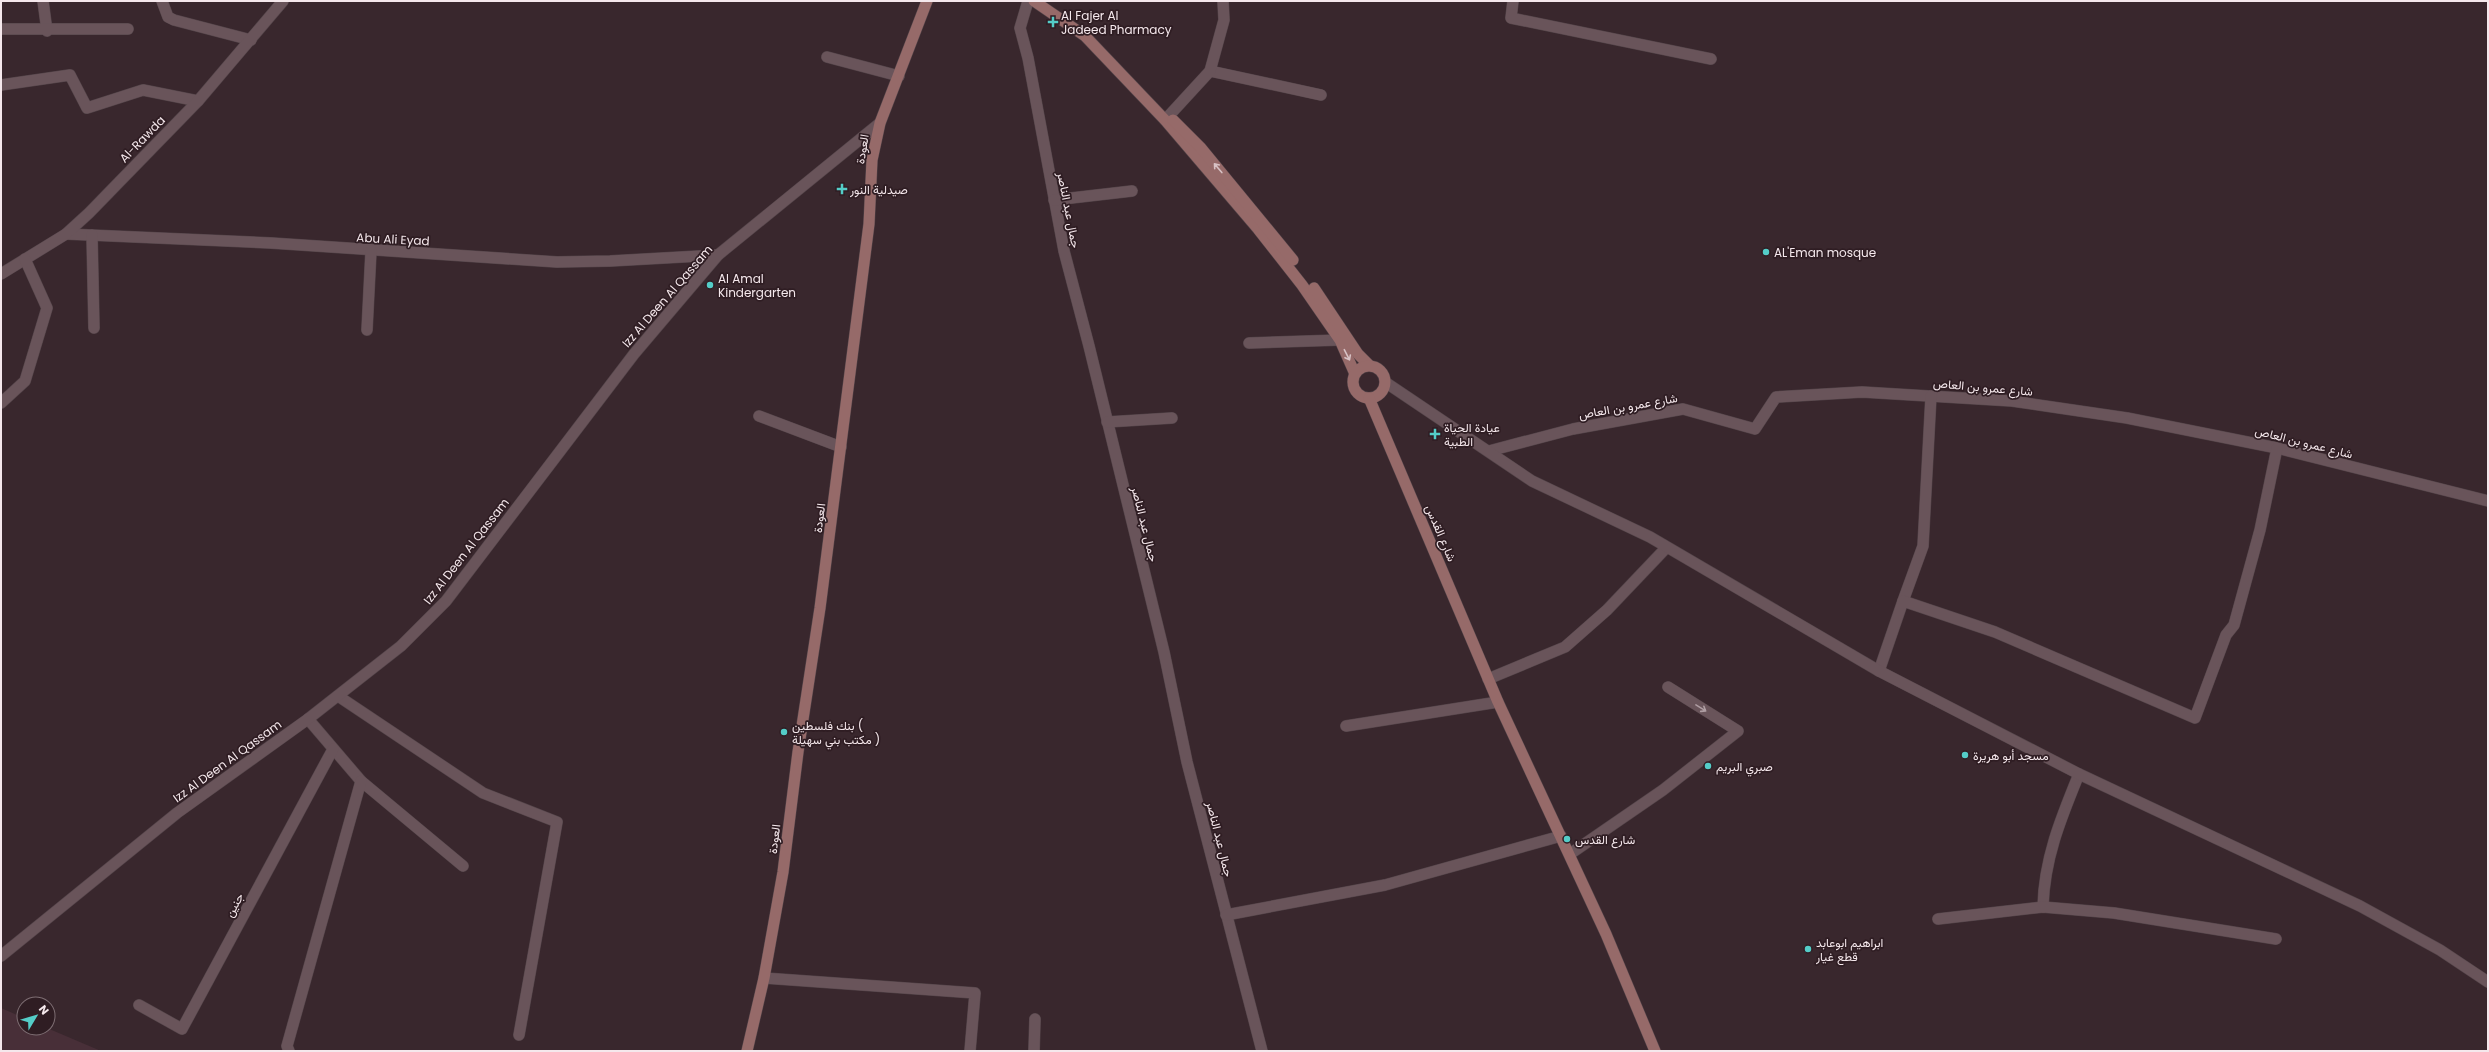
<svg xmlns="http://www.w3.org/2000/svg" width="2489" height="1052" font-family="Poppins,Vazirmatn,sans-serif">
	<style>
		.built { fill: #482f38 }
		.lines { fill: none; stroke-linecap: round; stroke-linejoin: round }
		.minor-casing { stroke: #534449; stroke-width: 12 }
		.tertiary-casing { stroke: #534449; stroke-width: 12 }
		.secondary-casing { stroke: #534449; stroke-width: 12 }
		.minor { stroke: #69545a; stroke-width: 11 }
		.tertiary { stroke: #69545a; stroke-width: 11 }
		.secondary { stroke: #966a69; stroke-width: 11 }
		.oneway { stroke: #d8c2c5 }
		.oneway2 { stroke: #af9ea3 }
		.poi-dot { fill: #54cdc8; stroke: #2f1d23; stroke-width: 1.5 }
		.labels { text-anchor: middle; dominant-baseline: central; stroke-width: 3.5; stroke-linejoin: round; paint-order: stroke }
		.poi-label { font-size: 12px; fill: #f5e8ec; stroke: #2f1d23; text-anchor: start }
		.street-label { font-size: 12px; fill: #f5e8ec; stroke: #2f1d23 }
	</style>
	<rect width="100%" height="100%" fill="#39272d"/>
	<polygon class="built" points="1,1008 24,1018 24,1028 47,1028 101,1051 1,1051"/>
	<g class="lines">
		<defs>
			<g id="minor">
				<polyline points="43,1 47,31"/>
				<polyline points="162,1 168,17 174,20 251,40"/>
				<polyline points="1028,1 1020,28 1028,58 1064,251 1089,346 1164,652 1187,762 1262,1051"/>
				<polyline points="1513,1 1511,18 1711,59"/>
				<polyline points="1,29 128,29"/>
				<polyline points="827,57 899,76"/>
				<polyline points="1210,71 1321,95"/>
				<polyline points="1,85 70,75 87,108 143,90 198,101"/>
				<polyline points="1165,120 1210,71 1224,20 1223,1"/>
				<polyline points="1054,200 1132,191"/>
				<polyline points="66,234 271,243 557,262 610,261 718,255"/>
				<polyline points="92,235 94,328"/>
				<polyline points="1,274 66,234 89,213 198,101 283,1"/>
				<polyline points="367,330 371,251"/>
				<polyline points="1249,343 1340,340"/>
				<polyline points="1,403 25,381 47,308 25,259"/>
				<polyline points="759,416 841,447"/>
				<polyline points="1107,422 1172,418"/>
				<polyline points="1489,451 1573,429 1683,409 1755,429 1776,397 1862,392 2012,401 2127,418 2277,448 2488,501"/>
				<polyline points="1903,601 1923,546 1931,396"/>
				<polyline points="1879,671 1903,601 1995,632 2195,718 2226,635 2234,625 2260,530 2277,448"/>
				<polyline points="1488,679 1565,647 1607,610 1666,548"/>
				<polyline points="338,696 483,793 557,822 519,1035"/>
				<polyline points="308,719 361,781 463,866"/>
				<polyline points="1346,726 1498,702"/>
				<polyline points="1570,854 1663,790 1738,731 1668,687"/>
				<path d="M2043,907C2044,859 2061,818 2079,774"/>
				<polyline points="1226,915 1385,885 1561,836"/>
				<polyline points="1938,919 2043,907 2114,913 2276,939"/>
				<polyline points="1,956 177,813 308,719 401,646 446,601 634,354 718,255 880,123"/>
				<polyline points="764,978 975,993 970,1051"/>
				<polyline points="139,1005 182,1029 333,749"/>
				<polyline points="289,1051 287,1046 361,781"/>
				<polyline points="1034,1051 1035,1019"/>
			</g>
			<polyline id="tertiary" points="1385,382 1532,481 1650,537 1879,671 2079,774 2360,906 2440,950 2488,982"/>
			<g id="secondary">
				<polyline points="1034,1 1085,36 1165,120 1258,229 1302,285 1340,340 1355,374"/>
				<polyline points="1173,120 1201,148 1293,260"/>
				<polyline points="1314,288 1358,354 1369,365"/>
				<circle cx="1369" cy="382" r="16"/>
				<polyline points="1369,398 1498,702 1606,934 1655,1051"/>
				<polyline points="747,1051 764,978 783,872 798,752 820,608 869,224 872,160 880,123 927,1"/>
			</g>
		</defs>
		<use href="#minor" class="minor-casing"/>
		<use href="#tertiary" class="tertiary-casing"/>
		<use href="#secondary" class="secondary-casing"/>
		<use href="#minor" class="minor"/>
		<use href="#tertiary" class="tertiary"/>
		<use href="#secondary" class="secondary"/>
	</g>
	<defs><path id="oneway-shaft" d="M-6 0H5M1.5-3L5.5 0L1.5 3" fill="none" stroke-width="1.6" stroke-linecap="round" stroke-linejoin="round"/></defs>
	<g class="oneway">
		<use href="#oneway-shaft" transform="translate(1218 168) rotate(-130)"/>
		<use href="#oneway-shaft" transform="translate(1347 355) rotate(63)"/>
	</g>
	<use class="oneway2" href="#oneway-shaft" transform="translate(1701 708) rotate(32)"/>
	<g class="poi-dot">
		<path d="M1051 16h4v4h4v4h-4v4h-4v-4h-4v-4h4z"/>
		<path d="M840 183h4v4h4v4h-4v4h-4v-4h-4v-4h4z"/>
		<circle cx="1766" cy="252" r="4"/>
		<circle cx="710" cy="285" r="4"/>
		<path d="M1433 428h4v4h4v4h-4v4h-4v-4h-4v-4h4z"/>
		<circle cx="784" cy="732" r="4"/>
		<circle cx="1965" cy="755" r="4"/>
		<circle cx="1708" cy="766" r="4"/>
		<circle cx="1567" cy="839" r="4"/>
		<circle cx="1808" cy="949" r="4"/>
	</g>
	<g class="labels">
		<g class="poi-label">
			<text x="1061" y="15">Al Fajer Al<tspan x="1061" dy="14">Jadeed Pharmacy</tspan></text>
			<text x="850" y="189">صيدلية النور</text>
			<text x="1774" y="252">AL'Eman mosque</text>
			<text x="718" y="278">Al Amal<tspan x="718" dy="14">Kindergarten</tspan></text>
			<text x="1444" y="427">عيادة الحياة<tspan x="1444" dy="14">الطبية</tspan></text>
			<text x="792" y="725">بنك فلسطين (<tspan x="792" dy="14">مكتب بني سهيلة )</tspan></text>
			<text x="1973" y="755">مسجد أبو هريرة</text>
			<text x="1716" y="766">صبري البريم</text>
			<text x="1575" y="839">شارع القدس</text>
			<text x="1816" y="942">ابراهيم ابوعابد<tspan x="1816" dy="14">قطع غيار</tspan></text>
		</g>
		<g class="street-label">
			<text transform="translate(142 139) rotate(-46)">Al-Rawda</text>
			<text transform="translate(862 149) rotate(-81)">العودة</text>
			<text transform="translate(1069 210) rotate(79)">جمال عبد الناصر</text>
			<text transform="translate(393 239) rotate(3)">Abu Ali Eyad</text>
			<text transform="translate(667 296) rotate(-49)">Izz Al Deen Al Qassam</text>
			<text transform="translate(1983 387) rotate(5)">شارع عمرو بن العاص</text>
			<text transform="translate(1628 406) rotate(-10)">شارع عمرو بن العاص</text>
			<text transform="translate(2304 442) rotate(14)">شارع عمرو بن العاص</text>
			<text transform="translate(819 518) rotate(-83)">العودة</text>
			<text transform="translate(1145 524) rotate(76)">جمال عبد الناصر</text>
			<text transform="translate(1441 533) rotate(67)">شارع القدس</text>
			<text transform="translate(466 551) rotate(-52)">Izz Al Deen Al Qassam</text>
			<text transform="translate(227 761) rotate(-36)">Izz Al Deen Al Qassam</text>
			<text transform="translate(774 839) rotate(-83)">العودة</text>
			<text transform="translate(1220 839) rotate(76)">جمال عبد الناصر</text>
			<text transform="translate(234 905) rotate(-62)">جنين</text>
		</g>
	</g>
	<rect width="2489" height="1052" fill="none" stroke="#f5e8ec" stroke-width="4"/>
	<g transform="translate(36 1016) rotate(52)"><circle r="19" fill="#2f1d23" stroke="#7e6e73"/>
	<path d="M0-3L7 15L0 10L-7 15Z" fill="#54cdc8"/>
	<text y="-6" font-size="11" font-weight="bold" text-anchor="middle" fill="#f5e8ec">N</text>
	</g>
</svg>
